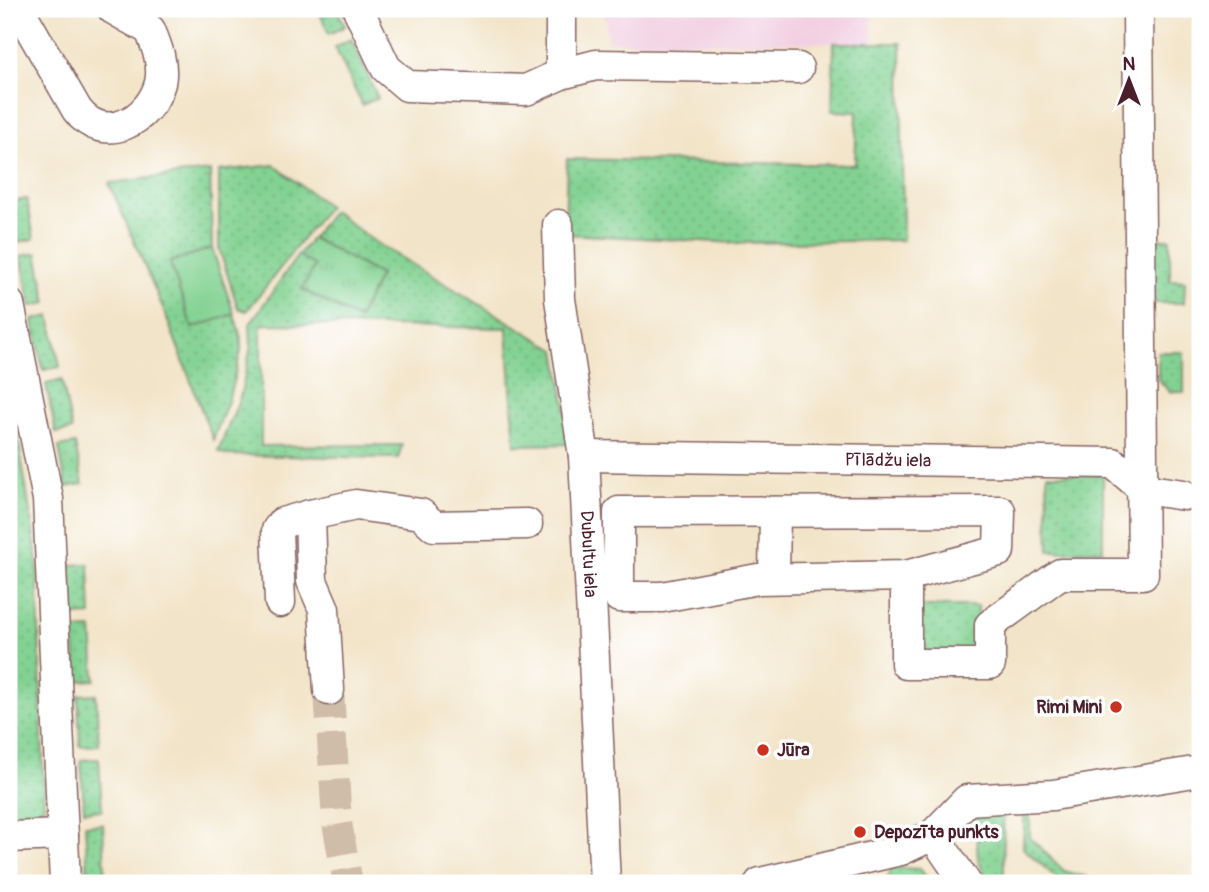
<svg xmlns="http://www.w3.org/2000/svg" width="1209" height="892" font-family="Pangolin,sans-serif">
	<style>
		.built { fill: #f2cfe1 }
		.grass { fill: url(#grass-dots); stroke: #66785e; stroke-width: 2 }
		.park { fill: url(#park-tufts); stroke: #66785e; stroke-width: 2 }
		.garden { fill: #82d292; stroke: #66785e; stroke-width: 2 }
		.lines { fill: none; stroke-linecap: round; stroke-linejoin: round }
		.minor-tunnel { stroke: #d0bda9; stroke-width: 30; stroke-dasharray: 30 15; stroke-linecap: butt }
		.minor-casing { stroke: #856462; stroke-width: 33 }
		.minor { stroke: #fff; stroke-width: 30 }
		.poi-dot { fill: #c8321e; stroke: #fff; stroke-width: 2.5 }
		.labels { text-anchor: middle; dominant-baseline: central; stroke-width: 7; stroke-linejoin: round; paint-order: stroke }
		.street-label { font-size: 18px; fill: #4a1f2b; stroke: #fff }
		.poi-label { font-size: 18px; font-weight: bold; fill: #4a1f2b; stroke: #fff; text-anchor: start }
	</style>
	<defs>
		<pattern id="grass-dots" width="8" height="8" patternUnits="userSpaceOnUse" patternTransform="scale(1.75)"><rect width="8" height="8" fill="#82d292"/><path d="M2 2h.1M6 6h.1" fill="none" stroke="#72b47e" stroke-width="1.8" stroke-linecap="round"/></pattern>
		<pattern id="park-tufts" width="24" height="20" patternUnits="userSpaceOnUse" patternTransform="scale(1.75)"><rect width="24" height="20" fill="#82d292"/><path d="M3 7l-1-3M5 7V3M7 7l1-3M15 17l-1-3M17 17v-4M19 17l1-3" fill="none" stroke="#72b47e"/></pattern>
	</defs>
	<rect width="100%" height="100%" fill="#fff"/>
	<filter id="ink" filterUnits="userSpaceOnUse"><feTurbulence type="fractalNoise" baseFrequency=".0143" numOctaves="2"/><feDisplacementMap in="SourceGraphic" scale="14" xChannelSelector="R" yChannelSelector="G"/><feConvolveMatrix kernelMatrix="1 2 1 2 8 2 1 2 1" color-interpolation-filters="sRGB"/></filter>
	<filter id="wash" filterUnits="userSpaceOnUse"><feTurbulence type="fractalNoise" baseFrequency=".00686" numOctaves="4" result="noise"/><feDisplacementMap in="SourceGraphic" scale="28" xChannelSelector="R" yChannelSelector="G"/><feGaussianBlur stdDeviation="1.57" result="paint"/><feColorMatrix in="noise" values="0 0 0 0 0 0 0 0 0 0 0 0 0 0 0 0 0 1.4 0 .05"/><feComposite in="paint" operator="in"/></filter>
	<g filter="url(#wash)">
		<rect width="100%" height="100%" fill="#f2e4c8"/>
		<polygon class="built" points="605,9 871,9 873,43 607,42"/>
		<g class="grass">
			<polygon points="318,9 337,9 345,26 329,34"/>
			<polygon points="351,39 378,98 362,105 335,47"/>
			<polygon points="834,43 901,43 903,240 738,243 565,234 567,159 855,165 857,112 832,111"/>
			<polygon points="274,165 328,206 247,311 238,308 219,248 219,171"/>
			<polygon points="210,171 212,248 171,262 192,327 234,314 241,338 241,351 228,401 213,440 163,308 109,183"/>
			<polygon points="27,199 34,239 18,242 10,202"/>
			<polygon points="333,211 375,242 556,350 572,444 515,445 507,328 261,324 261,446 402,445 398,458 226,455 218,451 240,398 251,346 250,324 298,255 316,266 302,289 358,319 380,275 312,238"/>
			<polygon points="1152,239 1170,239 1170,280 1185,281 1184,303 1155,303"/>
			<polygon points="37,253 47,303 31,306 21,256"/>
			<polygon points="50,316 60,367 43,370 33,320"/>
			<polygon points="1184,352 1184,392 1170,392 1158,379 1158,352"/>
			<polygon points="62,380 72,430 56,433 46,384"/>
			<polygon points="9,400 13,405 37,556 44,806 24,825 9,826"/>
			<polygon points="75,444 83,484 66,487 59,447"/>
			<polygon points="1047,474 1103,475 1103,550 1049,551"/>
			<polygon points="89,564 91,615 73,616 70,565"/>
			<polygon points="920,606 978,606 978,656 920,657"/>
			<polygon points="92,629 95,680 77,681 74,630"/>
			<polygon points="96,694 99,745 80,746 78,695"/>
			<polygon points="99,759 102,810 84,811 81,760"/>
			<polygon points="1025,806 1030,806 1030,838 1064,871 1086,877 1062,883 1023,848"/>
			<polygon points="1003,808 1004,872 1000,878 987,879 978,860 975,810"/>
			<polygon points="103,824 105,874 88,875 85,825"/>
			<polygon points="892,867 919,869 930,883 886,883"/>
		</g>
		<polygon class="park" points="312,238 380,275 358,319 302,289 315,266 298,255"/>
		<polygon class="garden" points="212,248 234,314 192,328 170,262"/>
	</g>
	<g filter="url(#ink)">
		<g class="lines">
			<polyline class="minor-tunnel" points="329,690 337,823 348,883"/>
			<defs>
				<g id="minor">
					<path d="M19,9L77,110C104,146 150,121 160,83C164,64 157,47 150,30L113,9"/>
					<polyline points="358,9 386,68 407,86 526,90 561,74 596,65 798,68"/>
					<polyline points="561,74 561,9"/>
					<path id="s1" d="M558,225L560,299L584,456L605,883"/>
					<polyline points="9,304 48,499 65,883"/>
					<path id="s2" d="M584,456L1113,463L1143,489L1184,495"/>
					<polygon points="1000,511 999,551 906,576 758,579 662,597 619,597 619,512"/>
					<polyline points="906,576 906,664 990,664 990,625 1060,574 1143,574 1138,9"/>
					<polyline points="774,578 775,512"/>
					<polyline points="280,602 277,530 282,523 310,515"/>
					<polyline points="329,690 324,609 312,581 310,515 356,505 421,514 434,526 527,524"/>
					<polyline points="933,835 966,883"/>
					<polyline points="9,837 63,835"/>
					<polyline points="760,883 901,850 933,835 967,800 1053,795 1200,771"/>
				</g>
			</defs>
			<use href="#minor" class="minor-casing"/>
			<use href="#minor" class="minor"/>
		</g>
	</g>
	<g class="poi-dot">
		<circle cx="1116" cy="707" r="7"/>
		<circle cx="763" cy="750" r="7"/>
		<circle cx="860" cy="832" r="7"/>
	</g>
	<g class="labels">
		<g class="street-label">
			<text stroke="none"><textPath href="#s2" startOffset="304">Pīlādžu iela</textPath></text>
			<text stroke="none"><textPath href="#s1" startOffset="331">Dubultu iela</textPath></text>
		</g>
		<g class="poi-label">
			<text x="1102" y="707" text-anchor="end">Rimi Mini</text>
			<text x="777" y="750">Jūra</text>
			<text x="874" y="832">Depozīta punkts</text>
		</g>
	</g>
	<rect width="1209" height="892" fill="none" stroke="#fff" stroke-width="35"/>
	<g transform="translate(1129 80)" stroke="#ffffff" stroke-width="5" paint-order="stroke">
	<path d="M0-5L12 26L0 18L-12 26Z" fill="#4a1f2b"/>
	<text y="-10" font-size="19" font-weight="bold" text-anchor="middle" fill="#4a1f2b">N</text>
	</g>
</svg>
